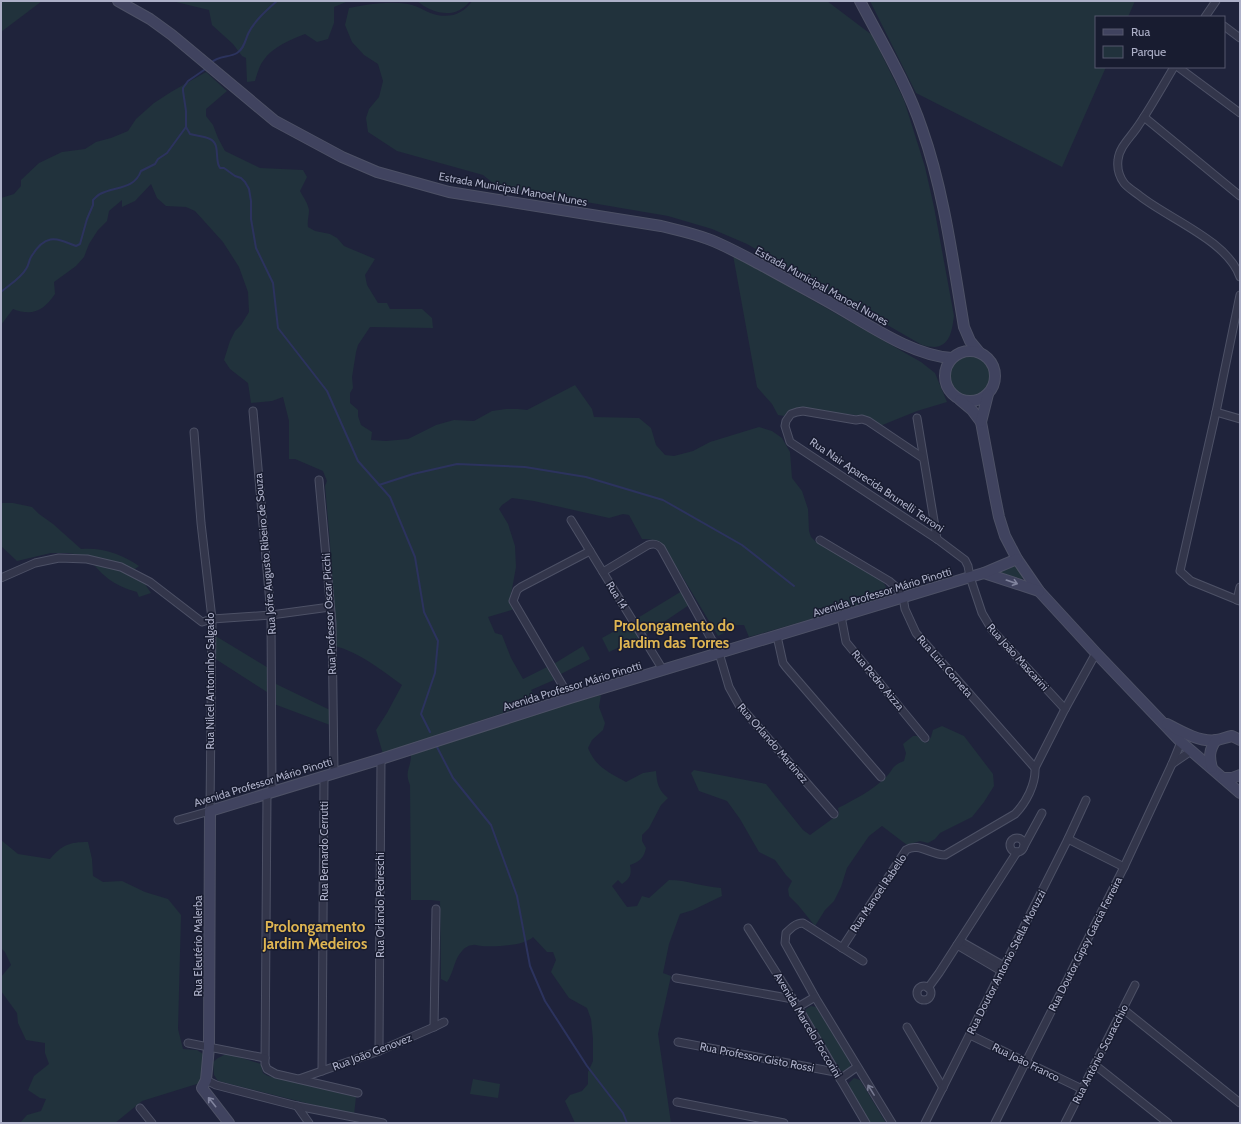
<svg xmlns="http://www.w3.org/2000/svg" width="1241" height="1124" font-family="Cabin,sans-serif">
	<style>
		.green { fill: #21323c }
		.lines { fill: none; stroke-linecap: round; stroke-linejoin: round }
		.stream { stroke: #2c335e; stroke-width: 2 }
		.street-casing { stroke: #4d5166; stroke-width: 9 }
		.secondary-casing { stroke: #4d5166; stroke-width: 12 }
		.street { stroke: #33364b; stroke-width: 7 }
		.secondary { stroke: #40435f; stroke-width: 10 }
		.oneway { stroke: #81849e }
		.oneway2 { stroke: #767990 }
		.labels { text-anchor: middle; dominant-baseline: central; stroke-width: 3; stroke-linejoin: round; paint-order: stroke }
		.street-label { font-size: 11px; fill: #adb0c8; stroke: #181c30 }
		.district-label { font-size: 15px; font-weight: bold; fill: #dfb552; stroke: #181c30 }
	</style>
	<rect width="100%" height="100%" fill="#1f233b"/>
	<g class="green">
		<polygon points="1,1 42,1 1,32"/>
		<path d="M176,1H361L346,2L334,7V23L328,39L317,42L305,34C290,40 272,47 263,61C259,66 257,75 255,81L247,82L246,58L242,56L233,44L212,25L209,10L176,2Z"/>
		<path d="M417,1H470C456,20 433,14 417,1Z"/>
		<path d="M472,1H827L872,35L904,100L925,167L934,207L954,316C952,329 951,345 935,347C931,347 926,346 922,345L747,244L712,229L668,216L498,187L483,175L397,151L368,132L366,118L369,109L379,97L383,81L378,64L364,55L352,42L345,25L349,8C369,4 388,1 408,4C419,6 427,13 437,15C452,18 464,13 472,1Z"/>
		<polygon points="870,1 1135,1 1128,17 1096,17 1096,67 1106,67 1062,167 916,93"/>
		<path d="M206,72L227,91L206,109V116L213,125L218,138L225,151L260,168L303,170L307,177L300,191C303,197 308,203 309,210C309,216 307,221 308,227L315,231L330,234L337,238L344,246L375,259L365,275L367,285L378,303H387L390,309H422L432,318L433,328L370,327L358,345L356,352L352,377L353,388L350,393V403L358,410V416L361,425L372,432L371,440L386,441L408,439L436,425L454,420L474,421L492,411L506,409H518L527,410L575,385L592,409L594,417L639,418L651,428L656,445L665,455L674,456L693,451L710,442L759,427L772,431L782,438L790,452L792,478L802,491L808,509L809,531L811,537L816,542L878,577C885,584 890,589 884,598L749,637L744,625H734L732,629L718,636L664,546C656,540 651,539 642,539L629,515L623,514L609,518L534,501L512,498L502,505L499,509L508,524L515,546L516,567L510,600L515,609L488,617L495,633L502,635L511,658L523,679L547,667L554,680L531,690L538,701L383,754L376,730L387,713L402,685C381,670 361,653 335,646L330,543L325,486L327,481L323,471L295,459H289V421L283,397L272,401L251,403L248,383L230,369L224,360L230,341L235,331L241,325L249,312L248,292L239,267L223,242L195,211L186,207L166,206L157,198L151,184L135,201L122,207V200L109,211L107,221L98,230L89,244L84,257L76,266L54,282L55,294C44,310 33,317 13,309L1,325V198L14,194L21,186V180L39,163L62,152L85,149L96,142L111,138L128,131L136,119L154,103L171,92Z"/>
		<polygon points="733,255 921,362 935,373 947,402 917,411 880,426 863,416 796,408 788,411 784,416 778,415 772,404 757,387"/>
		<circle cx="970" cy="376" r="20"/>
		<path d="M1,503H13L32,507L39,514L53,524L81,549C102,547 122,554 139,566L135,569L136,578L145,584L151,593L139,597L137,592C114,586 101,575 87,556L68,553H51L17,561L1,546Z"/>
		<polygon points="1014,565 1023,575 1022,580 1001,575 1000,571"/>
		<polygon points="682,591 689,605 646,634 636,619"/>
		<polygon points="631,622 639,638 609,652 602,638"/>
		<polygon points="214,635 270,669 276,684 330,710 330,725 274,704 267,692 214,658"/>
		<polygon points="583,646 590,659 559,675 552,665"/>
		<path d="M601,695L599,707L605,723L603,730L592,740L588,748C596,768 609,772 626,782L643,773L656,771C657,783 658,790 668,798L661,805L649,828L642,835V841L646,848C644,858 639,862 630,865C632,874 630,879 622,884L618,880L612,886L627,907L637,906L642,896L649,898L669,880C687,880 703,887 721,888L722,896L693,910L680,914L669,944L663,973L671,976L658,1034L671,1123H575L565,1101L570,1095L582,1091L588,1084V1072L593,1061V1039L591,1019L587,1008L569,998L551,972L556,960L553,952H547L533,937C524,946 495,947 482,946C479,946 475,944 473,945C469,945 464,948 462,951C454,959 454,972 447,982L441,979L440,901L431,900H411L410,785C404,771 411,768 411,755L457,740L549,709Z"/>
		<path d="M942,726L964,736L993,774L994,786L984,802L972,817L940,833L935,839L928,843L920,841L907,845L882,826L869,836L847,868L841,887L834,901L825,910L815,926L798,905L789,896L788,889L792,881L786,875L775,860L759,852L740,819L727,801L699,791L691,773L694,770L766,784L803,830L810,835L839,814L838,808C854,800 873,790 886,777C894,769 891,766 904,761L906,753L903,744L913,736H920L927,743L931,737L933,730Z"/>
		<path d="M1,840L18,854L50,859C62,845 69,842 88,842L92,859L93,876L103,882L122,881L145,892L168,899L181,915L178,1029L183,1049L197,1050L203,1054L205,1070L200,1083L142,1101L115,1123H20L27,1115L41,1111L46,1099L40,1098L28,1090L34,1076L49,1064L45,1053V1043L26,1040L18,1023L17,1013L1,991V977L11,965L5,952L1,948Z"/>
		<polygon points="811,1006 816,1007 850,1062 850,1067 847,1070 842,1071 838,1068 806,1013 806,1009"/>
		<polygon points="226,1054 230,1054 261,1064 263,1073 268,1076 356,1097 354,1115 218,1081 214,1075 213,1062 218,1058"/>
		<polygon points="854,1078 860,1080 886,1123 870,1123 850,1088 849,1083"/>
		<polygon points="473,1079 500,1084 498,1098 470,1094"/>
	</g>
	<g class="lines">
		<g class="stream">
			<path d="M211,63C218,55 229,58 237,53C244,49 245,41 248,34C254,21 267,10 277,1"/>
			<path d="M186,127L190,134C197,136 204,136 210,139C221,144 214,160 220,168H224L235,176L241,178L245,182L249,189L251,201V219L256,248L273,283L278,328L327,391L358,461L390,497L415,557L424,612L438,641L435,673L421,714L430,732"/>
			<path d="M1,292C9,285 21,278 26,269C29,265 29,260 31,257C45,234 54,237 76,246L80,244L87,219L93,205V200C95,198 98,195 100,194C115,186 134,190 141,171L155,164L158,159L167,153L186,127V111L183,91V88L188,81L207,68"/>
			<polyline points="379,485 413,474 457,464 525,467 586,477 663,500 742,545 794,586"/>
			<polyline points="437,747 453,778 491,825 517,896 530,966 545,1001 587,1066 623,1113 627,1123"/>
		</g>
		<defs>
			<g id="street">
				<polyline points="1205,17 1216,1"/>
				<polyline points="1224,26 1240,38"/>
				<path d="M1174,67C1162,87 1151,107 1138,126C1131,137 1119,147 1118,160C1117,168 1119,176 1124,183C1128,188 1135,192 1140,196C1169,219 1228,241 1240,277"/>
				<polyline points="1178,67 1240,113"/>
				<polyline points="1144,117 1240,196"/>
				<polyline points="1240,295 1216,412 1180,571 1191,581 1240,601"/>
				<polyline points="253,411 271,615 272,792"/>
				<polyline points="1216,412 1240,419"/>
				<polyline points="917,418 937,539"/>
				<polyline points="923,458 868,421 862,419 856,420 803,411 797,412 791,414 786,421 785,426 790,442 937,539 965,560 968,566 970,577 982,613 992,630 1065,709"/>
				<polyline points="319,480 332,623 334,773"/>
				<polyline points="571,520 663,670"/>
				<polyline points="820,540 889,581 897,588 903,597 905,609 916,633 1035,768"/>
				<path d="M603,572L648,545C654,543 657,544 661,548L719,653L729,687L739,705L834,814"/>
				<polyline points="1,578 35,563 59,558 87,559 121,567 150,582 202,622 212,619 271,615 330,607"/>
				<polyline points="1237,600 1240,587"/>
				<polyline points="841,616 846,642 925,738"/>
				<polyline points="777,636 783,663 786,667 881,777"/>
				<polyline points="570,698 513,601 517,590 521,587 590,551"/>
				<polyline points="1172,764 1191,751"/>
				<polyline points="267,794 265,1064 267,1069 276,1074 358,1093"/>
				<polyline points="178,820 210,811 212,619 201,523 194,432"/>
				<circle cx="1017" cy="845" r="7"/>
				<polyline points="1068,839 1124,867"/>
				<polyline points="1023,848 1042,813"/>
				<polyline points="748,928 798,1007 866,1123"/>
				<polyline points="960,941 1004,966"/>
				<polyline points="957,945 1001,971"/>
				<path d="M842,948L906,850C918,842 931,855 945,855L1015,814C1026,803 1036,784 1035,768L1065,709L1096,653"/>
				<path d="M863,961L803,923C796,923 791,928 786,933L785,943L815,997L892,1123"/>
				<polyline points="676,978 793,999"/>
				<circle cx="924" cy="993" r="7"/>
				<polyline points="928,988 939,973 1017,852"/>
				<polyline points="798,1007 815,997"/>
				<polyline points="1123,1009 1240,1103"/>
				<polyline points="434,1027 436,909"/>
				<polyline points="907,1027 943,1088"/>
				<polyline points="970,1035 1082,1089"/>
				<polyline points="678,1042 835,1072"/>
				<polyline points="188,1043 265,1058"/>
				<polyline points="379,1051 381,759"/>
				<polyline points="1095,1065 1168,1123"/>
				<polyline points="322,1071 324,776"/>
				<polyline points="299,1079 379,1051 434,1027 444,1022"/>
				<polyline points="840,1079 857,1067"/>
				<polyline points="206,1080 216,1085 297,1106 383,1123"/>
				<polyline points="677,1102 784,1123"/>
				<polyline points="297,1106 309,1123"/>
				<polyline points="140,1108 152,1123"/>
				<polyline points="925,1123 1068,839 1086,800"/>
				<polyline points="995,1123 1124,867 1172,764 1181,742"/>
				<polyline points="1065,1123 1135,985"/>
			</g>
			<g id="secondary">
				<path d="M118,1L150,19L172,35L275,121L342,157L377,172L449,192L661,226C677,230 692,233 708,239C727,246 746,257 765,267C790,281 815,294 839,308C872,327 914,356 952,358"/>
				<path d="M860,1C882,43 907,84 922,129C944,191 953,262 964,327L970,341L979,352"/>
				<circle cx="970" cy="376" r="25"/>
				<polyline points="960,400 972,410 981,422 995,497 999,517 1005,536 1017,559 1039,591 1096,653 1181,742 1240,793"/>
				<polyline points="981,422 988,394"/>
				<polyline points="984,573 1039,591"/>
				<path d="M1167,724C1180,731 1201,743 1217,740C1222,739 1227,737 1232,736L1240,740"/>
				<path d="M1212,768C1209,757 1209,750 1216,740"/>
				<polyline points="1223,778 1232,778 1240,775"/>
				<polyline points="229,1123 202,1088 206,1080 209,1047 210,811 381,759 570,698 970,577 984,573 1017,559"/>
			</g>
		</defs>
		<use href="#street" class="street-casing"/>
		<use href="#secondary" class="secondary-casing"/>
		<use href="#street" class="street"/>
		<use href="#secondary" class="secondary"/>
	</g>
	<defs><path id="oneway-shaft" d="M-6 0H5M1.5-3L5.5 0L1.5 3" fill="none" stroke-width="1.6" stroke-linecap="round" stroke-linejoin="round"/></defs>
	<g class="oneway">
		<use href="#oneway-shaft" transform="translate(1012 582) rotate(19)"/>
		<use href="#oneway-shaft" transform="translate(212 1102) rotate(-129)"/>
	</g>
	<use class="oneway2" href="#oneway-shaft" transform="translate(871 1090) rotate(-122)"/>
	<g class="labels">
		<g class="street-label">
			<text transform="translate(513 189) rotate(10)">Estrada Municipal Manoel Nunes</text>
			<text transform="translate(822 286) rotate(29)">Estrada Municipal Manoel Nunes</text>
			<text transform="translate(877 485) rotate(34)">Rua Nair Aparecida Brunelli Terroni</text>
			<text transform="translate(265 554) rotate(-95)">Rua Jofre Augusto Ribeiro de Souza</text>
			<text transform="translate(882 592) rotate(-17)">Avenida Professor Mário Pinotti</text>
			<text transform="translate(617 595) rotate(58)">Rua 14</text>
			<text transform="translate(329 614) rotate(-93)">Rua Professor Oscar Picchi</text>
			<text transform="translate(1018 657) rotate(48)">Rua João Mascarini</text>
			<text transform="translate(945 666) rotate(49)">Rua Luiz Corneta</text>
			<text transform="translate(878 680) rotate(50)">Rua Pedro Aizza</text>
			<text transform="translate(210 681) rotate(-90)">Rua Nilcel Antoninho Salgado</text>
			<text transform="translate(572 686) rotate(-17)">Avenida Professor Mário Pinotti</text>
			<text transform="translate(773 743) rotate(49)">Rua Orlando Martinez</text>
			<text transform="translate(263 782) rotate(-17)">Avenida Professor Mário Pinotti</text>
			<text transform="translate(324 851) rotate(-90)">Rua Bernardo Cerrutti</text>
			<text transform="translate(878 893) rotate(-56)">Rua Manoel Rabello</text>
			<text transform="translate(380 905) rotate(-90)">Rua Orlando Pedreschi</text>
			<text transform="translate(1085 944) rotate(-63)">Rua Doutor Gipsy Garcia Ferreira</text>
			<text transform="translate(198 946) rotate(-90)">Rua Eleutério Malerba</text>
			<text transform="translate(1006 962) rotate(-63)">Rua Doutor Antonio Stella Moruzzi</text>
			<text transform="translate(808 1025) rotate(59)">Avenida Marcelo Foccorini</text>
			<text transform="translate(372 1052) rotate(-21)">Rua João Genovez</text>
			<text transform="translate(1100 1054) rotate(-63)">Rua Antônio Scuracchio</text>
			<text transform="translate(757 1057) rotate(11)">Rua Professor Gisto Rossi</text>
			<text transform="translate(1026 1062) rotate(26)">Rua João Franco</text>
		</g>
		<g class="district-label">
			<text x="674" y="626">Prolongamento do<tspan x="674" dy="17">Jardim das Torres</tspan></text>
			<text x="315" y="927">Prolongamento<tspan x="315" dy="17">Jardim Medeiros</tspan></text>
		</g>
	</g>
	<rect width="1241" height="1124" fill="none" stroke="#adb0c8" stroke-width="4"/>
	<rect x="1095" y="16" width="130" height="52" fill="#181c30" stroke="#54576d"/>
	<rect x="1103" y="29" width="20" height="6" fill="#40435f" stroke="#54576d"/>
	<text x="1131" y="36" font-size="12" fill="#adb0c8">Rua</text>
	<rect x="1103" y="46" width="20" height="12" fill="#21323c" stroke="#54576d"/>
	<text x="1131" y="56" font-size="12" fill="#adb0c8">Parque</text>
</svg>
